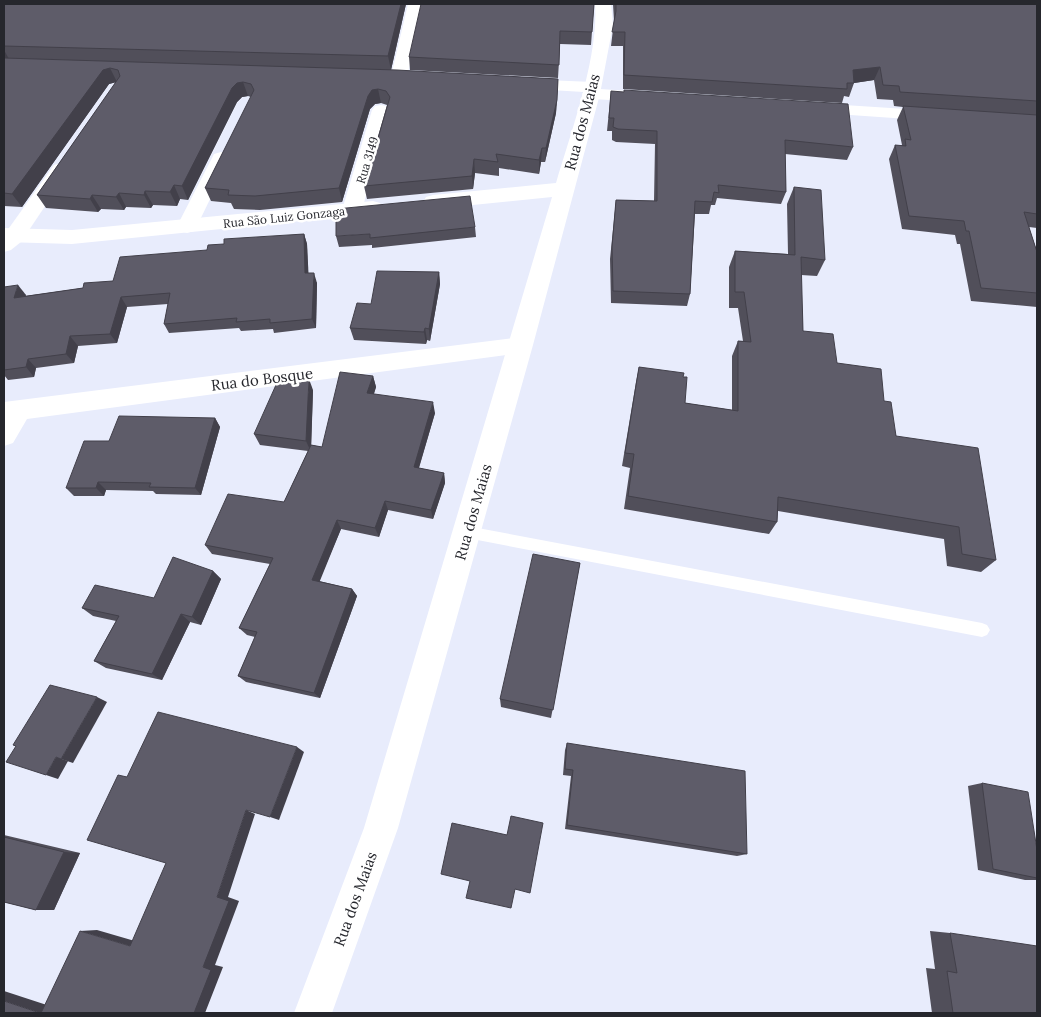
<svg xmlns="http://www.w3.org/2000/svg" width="1041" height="1017" font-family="Lora,serif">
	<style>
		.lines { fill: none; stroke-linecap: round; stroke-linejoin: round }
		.service { fill: #fff; fill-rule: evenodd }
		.minor { fill: #fff; fill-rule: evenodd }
		.tertiary { fill: #fff; fill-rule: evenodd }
		.wall { fill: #514f5a }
		.shaded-wall { fill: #42404a }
		.building { fill: #5e5c69; stroke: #42404a }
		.labels { text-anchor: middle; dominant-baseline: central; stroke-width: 5; stroke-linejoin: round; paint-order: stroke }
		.far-street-label { font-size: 12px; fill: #26272d; stroke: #fff }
		.street-label { font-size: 15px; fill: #26272d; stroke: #fff }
	</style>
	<rect width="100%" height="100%" fill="#e8ecfc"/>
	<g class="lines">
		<polygon class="service" points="467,526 982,623 987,625 990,630 987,635 982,637 467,538 462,536 460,532 462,528"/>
		<g class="minor">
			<polygon points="408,4 424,4 407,77 405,81 399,82 364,80 362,76 364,72 392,72"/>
			<polygon points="522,79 593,82 599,83 601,87 600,89 647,92 653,93 656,97 653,101 647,102 591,99 585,98 582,94 584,92 516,88 514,84 516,80"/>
			<polygon points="813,103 937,111 943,112 946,116 943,120 937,121 807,112 804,108 807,104"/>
			<polygon points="381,105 387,106 390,110 362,210 359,215 352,216 345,215 342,210 372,110 375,106"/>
			<polygon points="221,152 228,154 230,158 197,226 194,231 187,233 180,231 177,226 212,158 214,154"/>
			<polygon points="61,163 68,165 70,169 21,242 11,250 4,252 4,235 54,165"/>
			<polygon points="521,337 529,339 532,345 529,351 521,353 27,419 13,443 4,446 4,402"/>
		</g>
		<g class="tertiary">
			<path d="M595,4H611L613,25L600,94L533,345L398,828L332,1013H294L364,828L552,197L433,209L426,207L423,202L426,197L433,195L556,183C571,132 599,56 595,4Z"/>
			<polygon points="373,201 380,203 383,208 380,213 72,244 4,242 4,228 72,230"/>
		</g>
	</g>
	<g class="wall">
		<polygon points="4,4 406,4 391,70 558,79 556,113 545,162 541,162 539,174 499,168 499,176 475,173 473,189 367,199 364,186 387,105 381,103 375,104 370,109 342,202 260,210 234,209 231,203 211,201 205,188 251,97 248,96 242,97 237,102 188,200 180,199 177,206 153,205 151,208 126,207 124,210 101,209 98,212 46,208 37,195 116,82 109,84 22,207 4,206"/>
		<polygon points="594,4 591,45 560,44 558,78 410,70 409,57"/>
		<polygon points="613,4 1037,4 1037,228 1029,227 1037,252 1037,307 971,301 960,244 957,244 955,235 902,229 889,159 895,145 901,146 902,145 897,120 903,107 894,106 893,100 877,99 874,80 854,83 849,97 844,96 842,103 623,89 623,46 611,46 614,21"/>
		<polygon points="611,91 853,147 847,160 785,154 786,192 781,204 717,198 715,205 711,205 709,214 695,214 690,294 687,306 611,303 610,259 616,200 654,201 655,144 616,142 612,140 612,131 607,131"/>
		<polygon points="794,187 825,260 817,276 801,275 803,331 837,363 884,401 896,436 996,560 981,572 947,566 944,539 778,511 777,522 769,534 624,509 630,468 622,466 636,382 639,367 683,377 685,403 732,410 732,356 738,341 743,341 738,308 729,308 729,267 735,251 788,254 787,204"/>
		<polygon points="475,227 476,237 372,248 372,245 339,247 336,236"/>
		<polygon points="304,234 307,244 308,273 317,283 316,328 274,333 273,329 241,331 239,328 169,333 164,324 168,304 127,307 117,343 78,346 74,363 36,368 34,377 8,380 4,375 4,287 26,295 25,296 83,288 113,281 207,250 224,244"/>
		<polygon points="439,272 440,284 430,341 427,340 426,344 354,340 350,328 371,304"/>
		<polygon points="373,376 376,387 374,394 435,413 419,468 444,473 445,483 433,519 388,510 379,537 341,529 319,581 352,589 357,596 320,698 246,682 238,676 255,637 247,635 239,628 270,564 212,554 205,545 284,502 308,451 260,445 254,434 313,390 311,445 322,447"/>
		<polygon points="215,418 220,427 201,495 156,494 153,491 106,490 104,496 74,496 66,488 109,441"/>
		<polygon points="580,563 551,718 501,707 500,699"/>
		<polygon points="213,571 221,579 201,625 190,622 162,680 106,668 94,661 116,621 93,616 82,608 154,598"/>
		<polygon points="567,743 747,854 737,856 565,829 571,776 563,775 565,750"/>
		<polygon points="982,783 1037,850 1037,880 1025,880 978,870 968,786"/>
		<polygon points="4,835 80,853 54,910 36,910 4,902"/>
		<polygon points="930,931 950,933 1037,1013 932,1013 926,968 935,969"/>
	</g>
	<g class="shaded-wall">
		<polygon points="401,4 406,4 391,70 388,56"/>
		<polygon points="4,50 9,59 4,61"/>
		<polygon points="880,67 874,80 854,83 853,70"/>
		<polygon points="110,68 117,82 109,84 22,207 12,194 103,70"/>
		<polygon points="243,82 248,96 242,97 237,102 188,200 182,186 232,88 237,83"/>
		<polygon points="378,89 381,103 375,104 370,109 342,202 339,188 368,96 372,90"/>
		<polygon points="557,100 556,113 545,162 546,148"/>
		<polygon points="542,148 541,162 539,174 539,160"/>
		<polygon points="474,159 475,173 473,189 472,176"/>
		<polygon points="174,185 180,199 177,206 170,192"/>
		<polygon points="145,191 153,205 151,208 144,195"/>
		<polygon points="119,193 126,207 124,210 116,197"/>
		<polygon points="92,195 101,209 98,212 90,199"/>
		<polygon points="304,234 307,244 309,283 305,273"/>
		<polygon points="439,272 440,284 430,341 429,329"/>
		<polygon points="314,273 317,283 316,328 312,319"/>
		<polygon points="18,285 26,295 22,308 14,298"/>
		<polygon points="121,297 127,307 117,343 110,334"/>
		<polygon points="425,328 427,340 426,344 424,332"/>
		<polygon points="70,336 78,346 74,363 66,354"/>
		<polygon points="28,359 36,368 34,377 26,367"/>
		<polygon points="373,376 376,387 370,404 367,393"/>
		<polygon points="309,379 313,390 311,452 306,441"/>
		<polygon points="433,402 435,413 416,477 414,467"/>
		<polygon points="215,418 220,427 201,495 195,488"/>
		<polygon points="444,473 445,483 433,519 431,510"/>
		<polygon points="98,482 106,490 104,496 96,488"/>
		<polygon points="385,501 388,510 379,537 375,528"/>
		<polygon points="337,520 341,529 317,588 312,580"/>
		<polygon points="213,571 221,579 201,625 192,617"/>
		<polygon points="352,589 357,596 320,698 314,693"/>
		<polygon points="181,614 190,622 162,680 152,674"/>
		<polygon points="97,697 107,702 73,763 61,759"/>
		<polygon points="297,747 304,752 279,820 270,817"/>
		<polygon points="56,757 68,761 58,779 46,775"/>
		<polygon points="246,810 255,814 228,897 239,901 215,965 223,967 205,1013 194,1013 217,897"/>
		<polygon points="64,852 80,853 54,910 36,910"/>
		<polygon points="97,930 145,944 130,946 80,931"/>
		<polygon points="4,991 59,1009 40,1013 4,1001"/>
	</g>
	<g class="building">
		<polygon points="4,4 401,4 388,56 4,46"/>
		<polygon points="421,4 594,4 592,32 560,31 559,65 409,57"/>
		<polygon points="616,4 1037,4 1037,101 900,92 899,86 883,85 880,67 853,70 854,83 847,83 847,89 624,75 625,32 612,32 616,11"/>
		<polygon points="4,58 397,70 558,79 557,100 546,148 542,148 539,160 496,154 498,162 474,159 472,176 364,186 390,97 386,91 378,89 372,90 368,96 339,188 255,196 228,195 229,190 205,188 254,90 251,84 243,82 237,83 232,88 182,186 174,185 170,192 145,191 144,195 119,193 116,197 92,195 90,199 37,195 120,76 118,70 110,68 103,70 12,194 4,193"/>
		<polygon points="624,90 848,104 853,147 785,140 786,192 718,185 719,193 714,192 712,202 695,201 690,294 613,291 612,247 616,200 657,201 657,131 618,129 613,127 614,118 609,118 611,91 624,92"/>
		<polygon points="903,106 1037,115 1037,214 1024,212 1037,252 1037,293 981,288 969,231 966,231 964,221 909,216 895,145 906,146 905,139 911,140"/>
		<polygon points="794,187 821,190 825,260 801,257 803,331 833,334 837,363 881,369 884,401 891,402 896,436 978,448 996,560 962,554 959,527 778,497 777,522 628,496 634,454 625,453 639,367 684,373 683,377 687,377 685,403 738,411 738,341 751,342 744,292 735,292 735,251 795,255"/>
		<polygon points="470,196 475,227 370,238 370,234 336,236 336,209"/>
		<polygon points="304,234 305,273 314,273 312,319 270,323 270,319 236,322 237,318 164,324 170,293 121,297 110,334 70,336 66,354 28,359 26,367 4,370 4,287 18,285 14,298 83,288 84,283 113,281 120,257 207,250 208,245 224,244 224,239"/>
		<polygon points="377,271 439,272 429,329 425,328 424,332 350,328 357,303 371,304"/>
		<polygon points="340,372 373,376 367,393 433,402 414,467 444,473 431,510 385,501 375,528 337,520 312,580 352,589 314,693 238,676 257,632 239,628 273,558 205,545 228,494 284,502 311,445 322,447"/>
		<polygon points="280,376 309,379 306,441 254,434"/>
		<polygon points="119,416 215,418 195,488 149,487 151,483 98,482 96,488 66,488 84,441 109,441"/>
		<polygon points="533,554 580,563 553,710 500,699"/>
		<polygon points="173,557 213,571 192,617 181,614 152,674 94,661 119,616 82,608 95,585 154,598"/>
		<polygon points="50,685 97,697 61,759 56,757 46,775 6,762 16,746 13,745"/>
		<polygon points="158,712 297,747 270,817 246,810 217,897 229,901 203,967 211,970 194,1013 41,1013 80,931 130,946 166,863 87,840 118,775 127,777"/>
		<polygon points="567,743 745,771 747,854 567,825 573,770 565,769"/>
		<polygon points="982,783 1028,792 1037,850 1037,878 993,869"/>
		<polygon points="511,816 543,823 530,893 515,889 511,908 466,898 470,881 441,874 452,823 507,835"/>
		<polygon points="4,837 64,852 36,910 4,902"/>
		<polygon points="950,933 1037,946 1037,1013 953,1013 947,971 957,973"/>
		<polygon points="4,1001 40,1013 4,1013"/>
	</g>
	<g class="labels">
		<g class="far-street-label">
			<text transform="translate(367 160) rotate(-73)">Rua 3149</text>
			<text transform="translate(284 217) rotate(-6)">Rua São Luiz Gonzaga</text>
		</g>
		<g class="street-label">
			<text transform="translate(582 122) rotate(-75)">Rua dos Maias</text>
			<text transform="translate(262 379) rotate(-7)">Rua do Bosque</text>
			<text transform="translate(473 512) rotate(-74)">Rua dos Maias</text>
			<text transform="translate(355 899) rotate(-70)">Rua dos Maias</text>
		</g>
	</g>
	<rect width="1041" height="1017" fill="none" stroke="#26272d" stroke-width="10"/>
</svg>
